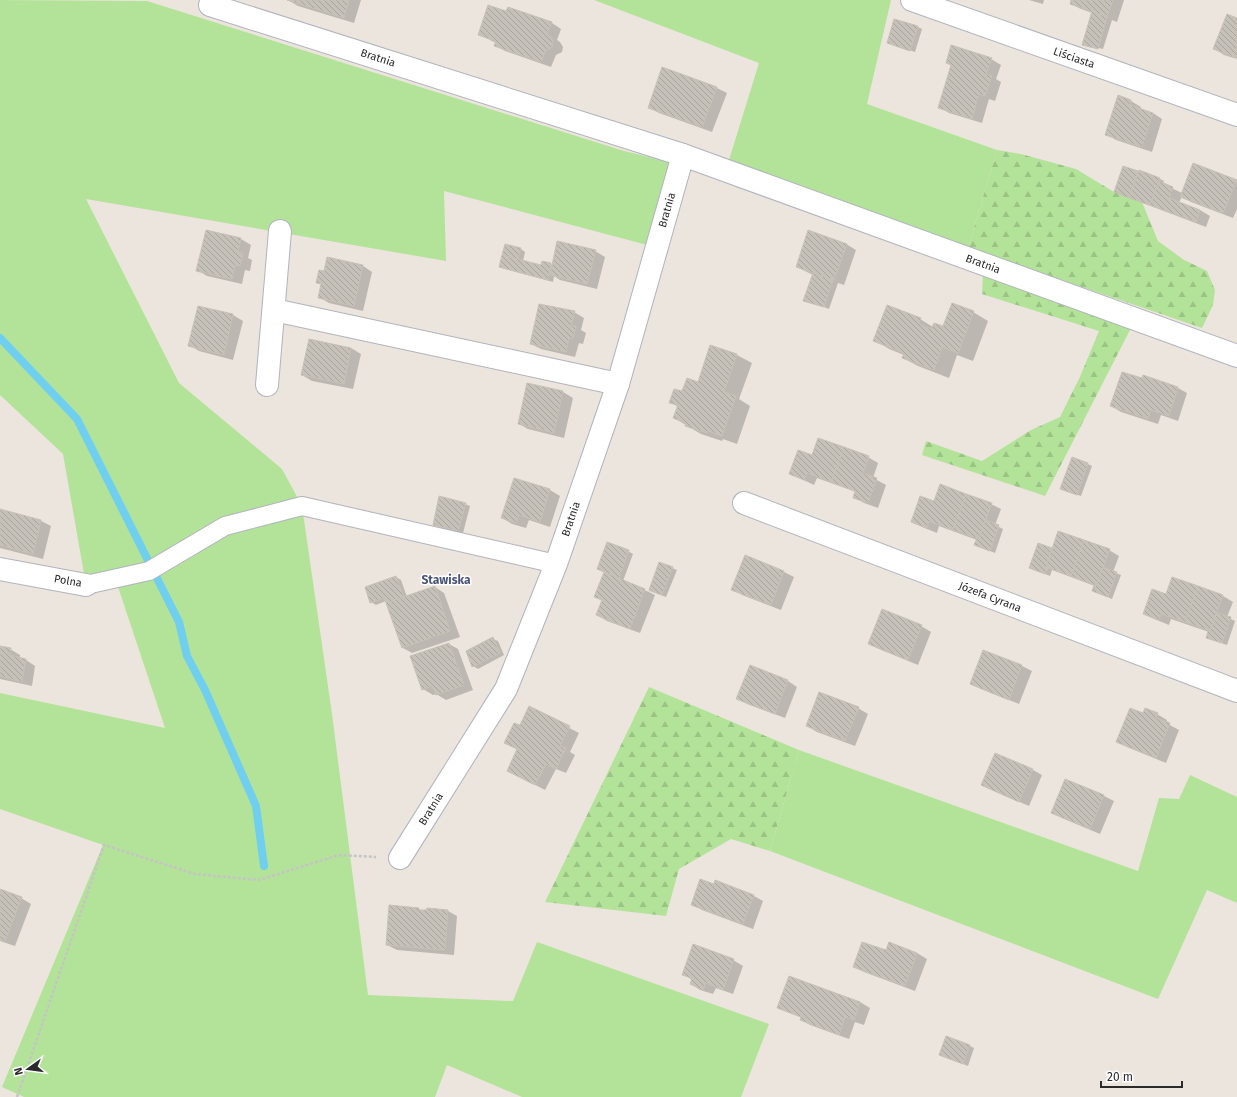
<svg xmlns="http://www.w3.org/2000/svg" width="1237" height="1097" font-family="'Fira Sans',sans-serif">
	<style>
		.grass { fill: #b3e399 }
		.forest { fill: url(#forest-firs) }
		.shadow { fill: #0003 }
		.lines { fill: none; stroke-linecap: round; stroke-linejoin: round }
		.stream { stroke: #70cfee; stroke-width: 8 }
		.building { fill: url(#building-back-hatch); stroke: #c8c1b6 }
		.pedestrian-casing { stroke: #b1b3be; stroke-width: 20 }
		.minor-casing { stroke: #b1b3be; stroke-width: 24 }
		.path { stroke: #c4c4c4; stroke-width: 2.5; stroke-dasharray: 3 2; stroke-linecap: butt }
		.pedestrian { stroke: #fff; stroke-width: 18 }
		.minor { stroke: #fff; stroke-width: 22 }
		.labels { text-anchor: middle; dominant-baseline: central; stroke-width: 3; stroke-linejoin: round; paint-order: stroke }
		.street-label { font-size: 11px; fill: #2b2b2b; stroke: #fff }
		.neighbourhood-label { font-size: 12px; font-weight: bold; fill: #4b547b; stroke: #fff }
	</style>
	<defs>
		<pattern id="forest-firs" width="22" height="20" patternUnits="userSpaceOnUse"><rect width="22" height="20" fill="#b3e399"/><path d="M5 1l3.5 6h-7zM16 11l3.5 6h-7z" fill="#9ac384"/></pattern>
		<pattern id="building-back-hatch" width="6" height="6" patternUnits="userSpaceOnUse"><rect width="6" height="6" fill="#c5c0b8"/><path d="M-1 5l2 2M0 0l6 6M5-1l2 2" fill="none" stroke="#a9a59e"/></pattern>
	</defs>
	<rect width="100%" height="100%" fill="#ece5dd"/>
	<g class="grass">
		<polygon points="0,0 147,1 624,151 674,163 647,245 444,191 446,261 86,199 179,383 282,469 302,506 332,714 368,995 513,1001 537,942 769,1024 741,1097 522,1097 447,1065 435,1097 24,1097 2,1087 103,845 0,809 0,693 165,728 117,584 86,585 63,454 0,395"/>
		<polygon points="594,0 891,0 867,104 997,150 968,248 729,160 759,63"/>
		<polygon points="799,750 1138,871 1159,798 1179,799 1190,775 1237,797 1237,903 1207,890 1158,999 770,851"/>
	</g>
	<g class="forest">
		<polygon points="997,150 1021,154 1076,169 1114,192 1142,202 1158,241 1184,260 1207,271 1215,290 1213,305 1202,328 968,248"/>
		<polygon points="983,273 1131,328 1045,496 922,455 926,441 982,461 1031,430 1060,417 1079,379 1099,331 982,294"/>
		<polygon points="649,687 799,750 770,851 731,839 679,869 666,916 545,902"/>
	</g>
	<g class="shadow">
		<polygon points="288,0 361,0 354,23 298,6"/>
		<polygon points="1029,0 1044,0 1043,4"/>
		<polygon points="1072,0 1124,0 1117,22 1112,20 1103,49 1086,45 1086,46 1083,44 1092,13 1081,9 1071,4"/>
		<polygon points="508,8 552,23 561,29 557,40 560,42 563,47 562,52 556,55 551,67 505,51 495,45 496,43 480,35 506,13"/>
		<polygon points="1237,19 1237,59 1224,55 1215,49"/>
		<polygon points="918,27 922,29 915,52 888,43"/>
		<polygon points="991,59 1001,65 996,79 1001,82 995,101 989,99 982,123 949,113 939,107"/>
		<polygon points="663,68 717,88 727,93 712,132 659,113 649,107"/>
		<polygon points="1118,97 1131,101 1141,107 1140,109 1153,113 1162,119 1152,152 1116,140 1106,134"/>
		<polygon points="1194,165 1237,181 1237,209 1233,218 1191,202 1182,196 1179,203 1200,210 1210,216 1206,227 1119,194 1123,167 1160,179 1164,181 1163,184 1182,193"/>
		<polygon points="207,231 241,239 251,245 248,258 252,260 250,271 245,270 242,284 207,276 197,270"/>
		<polygon points="846,244 856,250 844,285 838,283 829,309 805,300 813,275 797,267"/>
		<polygon points="506,245 521,249 525,252 523,261 542,266 543,262 553,265 595,251 605,257 597,289 560,280 554,276 553,282 505,269 500,267"/>
		<polygon points="363,266 372,272 363,311 329,303 319,297 325,273"/>
		<polygon points="199,307 233,315 243,321 233,360 199,351 189,345"/>
		<polygon points="574,312 584,318 581,330 586,333 583,344 579,343 575,357 541,349 531,344"/>
		<polygon points="973,312 988,321 973,361 957,355 949,378 918,366 903,358 904,355 889,349 875,340 920,319 933,327 943,328"/>
		<polygon points="711,346 737,355 752,363 739,399 750,406 737,444 723,439 722,441 701,434 674,418 678,407 670,402 698,383"/>
		<polygon points="351,348 361,354 353,389 312,381 302,375"/>
		<polygon points="528,384 563,392 573,398 564,438 528,429 519,424"/>
		<polygon points="1178,388 1187,393 1178,421 1161,415 1158,424 1121,412 1111,406"/>
		<polygon points="813,457 868,457 878,463 873,478 886,485 878,508 864,503 854,497 856,492 817,478 814,485 791,474"/>
		<polygon points="1088,464 1092,466 1081,496 1066,491"/>
		<polygon points="515,479 550,490 560,496 550,527 529,520 526,528 512,524 502,518"/>
		<polygon points="934,502 991,504 1001,509 995,525 1003,529 995,553 975,545 977,540 939,526 937,533 922,527 912,522"/>
		<polygon points="465,504 470,506 463,533 439,527 434,524"/>
		<polygon points="0,510 41,521 51,526 43,559 0,548"/>
		<polygon points="1052,549 1109,550 1119,556 1113,572 1121,575 1112,599 1093,591 1095,586 1052,570 1050,576 1030,568"/>
		<polygon points="628,551 633,554 623,581 649,592 660,563 677,570 666,597 650,591 649,592 655,595 640,633 607,621 597,615 602,601 596,597 605,572 598,569"/>
		<polygon points="746,556 784,572 794,577 781,610 742,595 733,589"/>
		<polygon points="396,577 401,580 407,597 435,587 444,593 460,637 412,653 403,648 386,601 376,605 371,602"/>
		<polygon points="1173,578 1223,596 1233,602 1227,617 1235,621 1227,645 1212,640 1209,632 1171,619 1169,625 1154,619 1144,614 1166,595"/>
		<polygon points="921,626 931,632 918,665 879,649 869,644"/>
		<polygon points="493,639 498,641 504,655 478,669 473,666"/>
		<polygon points="449,644 458,649 473,690 446,700 436,694 433,695 423,689"/>
		<polygon points="0,647 10,649 20,655 20,659 26,660 35,666 32,686 0,679"/>
		<polygon points="984,651 1022,666 1032,671 1019,704 981,689 971,684"/>
		<polygon points="750,667 788,681 797,687 785,718 747,704 738,698"/>
		<polygon points="530,708 579,733 570,752 575,755 566,773 556,769 545,790 518,776 518,750 506,743 520,726"/>
		<polygon points="858,708 868,714 855,746 817,732 807,726"/>
		<polygon points="1144,714 1157,714 1167,720 1166,723 1179,730 1166,763 1127,747 1117,742"/>
		<polygon points="1033,770 1042,775 1029,806 992,790 982,785"/>
		<polygon points="1066,780 1104,796 1114,801 1100,834 1062,818 1052,812"/>
		<polygon points="0,891 21,898 31,904 15,946 0,941"/>
		<polygon points="754,896 763,901 753,929 702,910 692,904"/>
		<polygon points="418,909 423,911 448,911 457,916 454,955 397,950 387,945"/>
		<polygon points="890,943 917,953 927,959 915,991 864,972 854,967 886,951"/>
		<polygon points="733,960 743,966 733,994 716,988 713,994 700,990 691,984 692,980 683,974"/>
		<polygon points="790,977 860,1002 870,1008 864,1025 855,1022 849,1039 810,1025 801,1020 802,1018 779,1007"/>
		<polygon points="970,1046 974,1048 968,1066 945,1057"/>
	</g>
	<g class="lines">
		<polyline class="stream" points="0,338 77,419 179,622 187,656 205,690 256,806 264,866"/>
	</g>
	<g class="building">
		<polygon points="287,0 349,0 344,18"/>
		<polygon points="1071,0 1113,0 1107,17 1070,4"/>
		<polygon points="488,5 506,11 508,7 552,22 547,34 550,36 553,41 552,47 546,50 541,62 494,46 496,41 478,35"/>
		<polygon points="1092,11 1107,17 1098,49 1082,45"/>
		<polygon points="1227,14 1237,18 1237,58 1213,49"/>
		<polygon points="894,19 918,26 910,51 887,43"/>
		<polygon points="951,45 992,58 986,74 992,76 989,84 985,96 979,94 972,119 938,108 951,65 946,63"/>
		<polygon points="662,67 717,87 702,127 648,108"/>
		<polygon points="1118,95 1131,100 1130,105 1153,113 1142,147 1105,135"/>
		<polygon points="1193,163 1237,180 1223,213 1180,197"/>
		<polygon points="1123,166 1138,171 1129,198 1114,192"/>
		<polygon points="1139,170 1160,178 1150,205 1129,198"/>
		<polygon points="1159,181 1173,187 1169,198 1200,210 1196,222 1150,205"/>
		<polygon points="206,230 241,238 238,252 243,253 240,266 235,265 232,279 196,271"/>
		<polygon points="808,230 847,244 834,280 796,267"/>
		<polygon points="557,241 596,250 587,284 550,275"/>
		<polygon points="505,244 521,248 518,259 502,255"/>
		<polygon points="502,255 541,265 542,261 551,263 548,280 499,267"/>
		<polygon points="327,257 363,265 354,306 318,298 321,284 316,283 319,270 324,271"/>
		<polygon points="813,273 833,280 824,307 803,301"/>
		<polygon points="952,303 974,311 958,353 942,347 934,370 902,358 904,353 873,341 887,305 921,318 919,324 931,329 934,323 943,326"/>
		<polygon points="539,304 575,311 571,326 576,326 573,339 569,338 566,352 530,344"/>
		<polygon points="198,306 233,314 224,355 188,346"/>
		<polygon points="309,339 351,348 344,384 301,375"/>
		<polygon points="710,345 737,354 724,392 736,396 722,436 708,431 707,433 685,426 686,423 673,418 678,405 669,403 674,389 682,391 687,378 698,382"/>
		<polygon points="1122,372 1142,378 1143,375 1178,387 1169,416 1151,410 1148,419 1110,406"/>
		<polygon points="527,383 563,391 554,433 518,424"/>
		<polygon points="818,438 844,447 831,482 807,473 804,480 789,474 798,450 812,455"/>
		<polygon points="844,447 869,456 863,473 877,478 868,503 853,498 855,491 831,482"/>
		<polygon points="1072,457 1088,463 1077,495 1060,489"/>
		<polygon points="514,478 550,489 540,522 519,515 516,523 501,518"/>
		<polygon points="940,484 966,494 953,530 929,521 927,528 911,522 920,496 934,501"/>
		<polygon points="966,494 992,503 979,539 953,530"/>
		<polygon points="439,496 466,503 458,531 433,525"/>
		<polygon points="0,509 41,520 33,554 0,545"/>
		<polygon points="985,520 999,525 990,551 974,545 977,538 979,539"/>
		<polygon points="1058,531 1084,540 1071,576 1046,567"/>
		<polygon points="1084,540 1110,549 1096,586 1071,576"/>
		<polygon points="607,542 629,550 619,578 597,569"/>
		<polygon points="1038,543 1052,548 1046,567 1048,568 1045,574 1029,568"/>
		<polygon points="745,555 784,571 771,605 731,590"/>
		<polygon points="659,562 673,567 662,595 649,590"/>
		<polygon points="1103,567 1117,572 1108,597 1092,591 1094,585 1096,586"/>
		<polygon points="604,572 645,589 630,629 596,615 602,600 594,597"/>
		<polygon points="396,576 404,597 386,603 384,598 370,603 365,587"/>
		<polygon points="1172,577 1198,586 1185,622 1161,614 1159,620 1143,614 1152,589 1166,594"/>
		<polygon points="435,586 450,631 402,648 386,603"/>
		<polygon points="1198,586 1223,595 1210,631 1185,622"/>
		<polygon points="882,609 922,625 908,660 868,644"/>
		<polygon points="1217,613 1231,617 1222,643 1206,638 1208,631 1210,631"/>
		<polygon points="493,637 500,653 472,667 466,651"/>
		<polygon points="449,643 464,685 436,695 432,686 422,690 410,656"/>
		<polygon points="0,646 11,648 10,655 26,659 22,682 0,676"/>
		<polygon points="983,650 1022,665 1009,700 970,684"/>
		<polygon points="750,665 788,680 775,714 736,699"/>
		<polygon points="819,692 859,707 845,741 806,726"/>
		<polygon points="529,706 570,726 560,746 566,748 556,769 546,764 535,785 507,771 517,749 504,743 514,723 520,725"/>
		<polygon points="1130,708 1143,713 1145,708 1158,713 1156,718 1170,723 1156,758 1116,742"/>
		<polygon points="995,753 1033,769 1019,802 981,785"/>
		<polygon points="1065,779 1104,795 1090,829 1051,813"/>
		<polygon points="700,879 714,884 715,880 754,895 743,924 691,905"/>
		<polygon points="0,889 22,897 5,941 0,940"/>
		<polygon points="389,905 419,908 419,910 426,910 427,908 448,910 445,950 386,945"/>
		<polygon points="862,942 886,950 889,942 917,953 905,986 853,967"/>
		<polygon points="693,944 734,959 723,990 706,983 703,990 690,984 692,978 682,975"/>
		<polygon points="789,976 860,1002 854,1020 845,1017 839,1035 800,1020 801,1017 777,1008"/>
		<polygon points="946,1036 970,1045 963,1064 939,1055"/>
	</g>
	<g class="lines">
		<defs>
			<polyline id="pedestrian" points="86,585 149,571 225,526 302,506 556,564"/>
			<g id="minor">
				<polyline points="912,0 1237,115"/>
				<polyline points="210,5 683,155 1237,356"/>
				<polyline points="274,310 618,384"/>
				<polyline points="267,385 280,231"/>
				<polyline points="744,503 1237,691"/>
				<polyline points="0,569 86,585"/>
				<polyline points="400,858 506,689 556,564 618,384 683,155"/>
			</g>
		</defs>
		<use href="#pedestrian" class="pedestrian-casing"/>
		<use href="#minor" class="minor-casing"/>
		<polyline class="path" points="17,1097 104,845 195,874 259,880 339,855 376,857"/>
		<use href="#pedestrian" class="pedestrian"/>
		<use href="#minor" class="minor"/>
	</g>
	<g class="labels">
		<g class="street-label">
			<text transform="translate(378 58) rotate(18)">Bratnia</text>
			<text transform="translate(1074 58) rotate(19)">Liściasta</text>
			<text transform="translate(667 210) rotate(-74)">Bratnia</text>
			<text transform="translate(983 264) rotate(20)">Bratnia</text>
			<text transform="translate(571 519) rotate(-71)">Bratnia</text>
			<text transform="translate(68 581) rotate(10)">Polna</text>
			<text transform="translate(990 597) rotate(21)">Józefa Cyrana</text>
			<text transform="translate(431 809) rotate(-58)">Bratnia</text>
		</g>
		<g class="neighbourhood-label">
			<text x="446" y="580">Stawiska</text>
		</g>
	</g>
	<g transform="translate(28 1069) rotate(256)" stroke="#ffffff" stroke-width="3" paint-order="stroke">
	<path d="M0-3L7 15L0 10L-7 15Z" fill="#2b2b2b"/>
	<text y="-6" font-size="11" font-weight="bold" text-anchor="middle" fill="#2b2b2b">N</text>
	</g>
	<path d="M1101 1081v6h81v-6" fill="none" stroke="#2b2b2b" stroke-width="2"/>
	<text x="1107" y="1081" font-size="12" fill="#2b2b2b" stroke="#ffffff" stroke-width="3" paint-order="stroke">20 m</text>
</svg>
